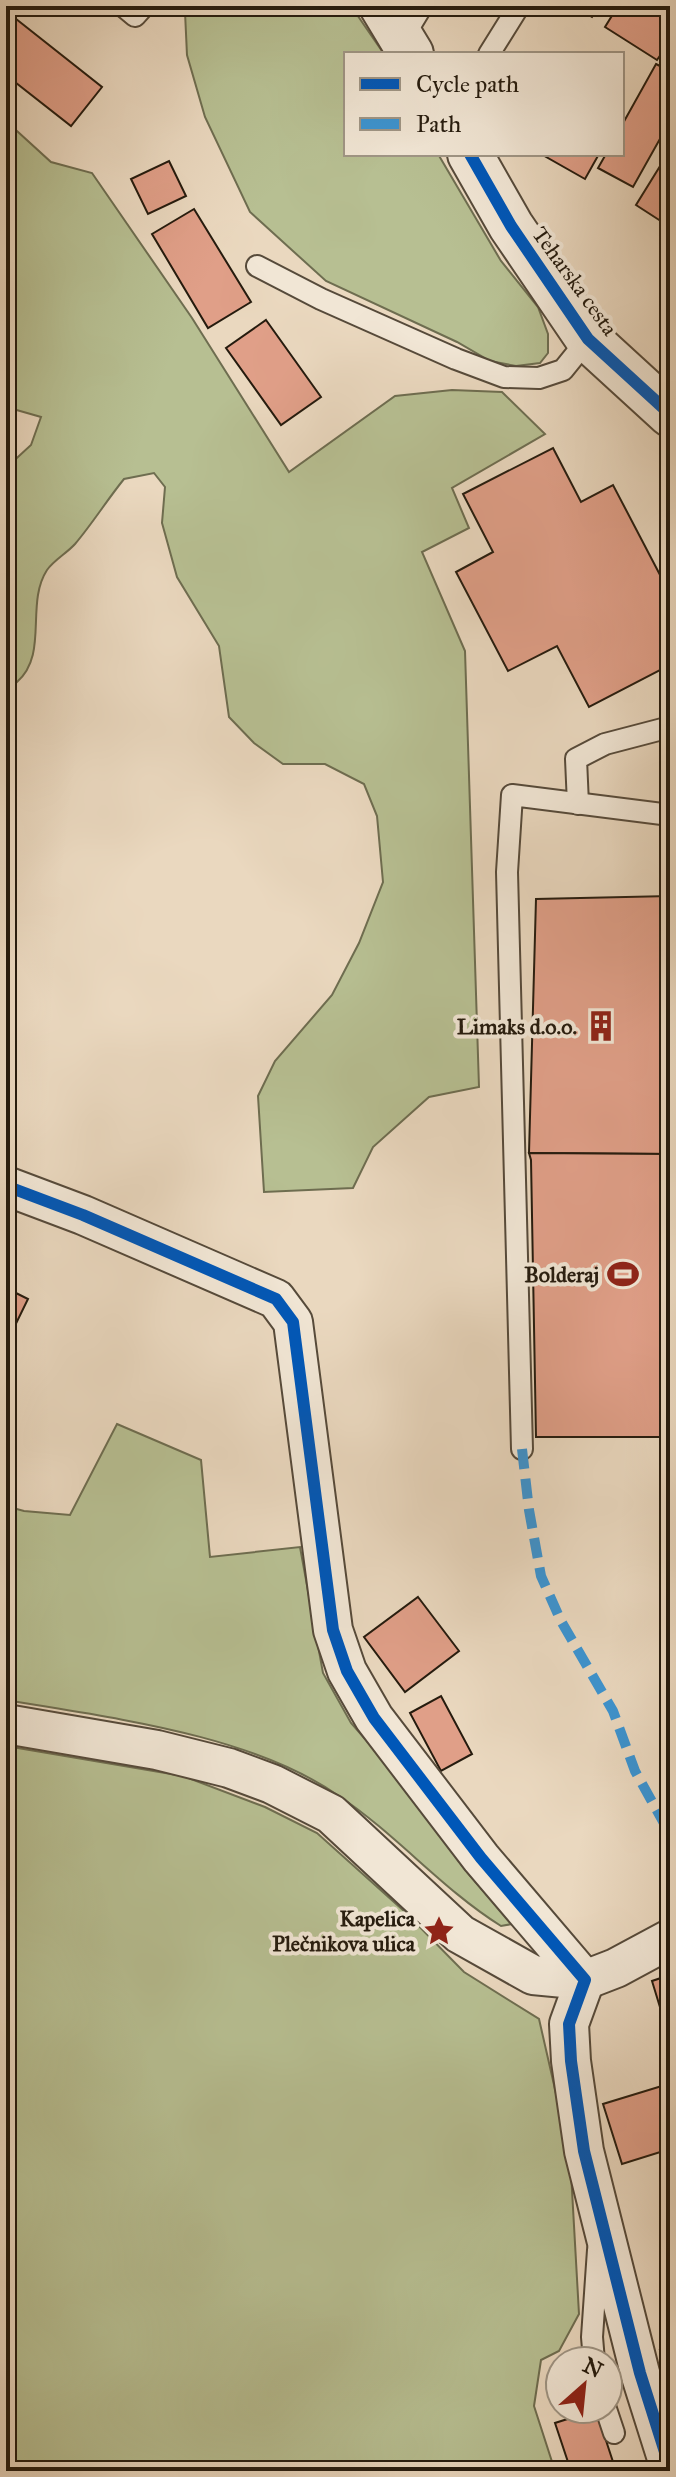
<svg xmlns="http://www.w3.org/2000/svg" width="676" height="2477" font-family="'IM FELL Great Primer',serif">
	<style>
		.green { fill: #b7bf92; stroke: #6e6d50; stroke-width: 2 }
		.building { fill: #e09f88; stroke: #251b0e; stroke-width: 2 }
		.lines { fill: none; stroke-linecap: round; stroke-linejoin: round }
		.service-casing { stroke: #564a3a; stroke-width: 24 }
		.minor-casing { stroke: #564a3a; stroke-width: 42 }
		.tertiary-casing { stroke: #564a3a; stroke-width: 48 }
		.service { stroke: #f1e6d5; stroke-width: 20 }
		.minor { stroke: #f1e6d5; stroke-width: 38 }
		.tertiary { stroke: #f1e6d5; stroke-width: 44 }
		.quiet { stroke: #3b94d2; stroke-width: 10; stroke-dasharray: 20 10; stroke-linecap: butt }
		.cycleway-casing { stroke: #f1e6d5; stroke-width: 17 }
		.cycleway { stroke: #0057b8; stroke-width: 12 }
		.labels { text-anchor: middle; dominant-baseline: central; stroke-width: 8; stroke-linejoin: round; paint-order: stroke }
		.street-label { font-size: 22px; fill: #251b0e; stroke: #f1e6d5 }
		.poi-label { font-size: 22px; font-weight: bold; fill: #251b0e; stroke: #f1e6d5; text-anchor: end }
	</style>
	<rect width="100%" height="100%" fill="#ead8bf"/>
	<filter id="stains"><feTurbulence type="fractalNoise" baseFrequency=".0025" numOctaves="4"/><feColorMatrix values="0 0 0 0 .2 0 0 0 0 .09 0 0 0 0 .02 0 0 0 .5 -.17"/></filter>
	<radialGradient id="worn" r=".72"><stop offset=".6" stop-color="#630" stop-opacity="0"/><stop offset="1" stop-color="#630" stop-opacity=".3"/></radialGradient>
	<g class="green">
		<polygon points="187,6 351,6 384,54 346,54 346,154 438,154 501,261 538,307 548,334 548,353 540,363 516,366 490,361 457,342 326,281 250,212 205,117 187,55 185,12"/>
		<path d="M6,121L51,162L92,173L192,318L289,472L395,396L452,390L502,392L545,434L452,488L469,528L422,552L465,651L479,1087L429,1097L373,1147L353,1188L264,1192L258,1096L275,1061L332,995L359,943L383,882L377,816L364,784L325,764H283L254,743L229,717L219,646L177,577L162,523L165,487L154,473L124,479C107,500 92,524 75,544C67,553 54,560 47,570C25,604 49,654 17,682L6,676V468L31,445L41,417L6,407Z"/>
		<path d="M117,1424L201,1460L210,1557L300,1547L323,1673L351,1723L386,1763L467,1872L512,1924L501,1926C442,1889 397,1835 339,1796C250,1734 111,1718 6,1700V1506L24,1511L70,1515Z"/>
		<polygon points="6,1746 183,1776 265,1807 317,1833 404,1911 464,1972 539,2019 570,2155 579,2314 559,2351 541,2360 534,2406 555,2471 454,2471 451,2464 426,2471 6,2471"/>
	</g>
	<g class="building">
		<polygon points="574,6 599,6 592,17"/>
		<polygon points="618,6 670,6 670,41 657,60 605,27"/>
		<polygon points="6,11 102,87 71,126 6,75"/>
		<polygon points="656,64 670,71 670,121 633,187 598,168 606,154 622,154 622,125"/>
		<polygon points="670,150 670,227 636,205"/>
		<polygon points="541,154 599,154 585,179"/>
		<polygon points="169,161 186,196 148,214 131,179"/>
		<polygon points="194,209 251,302 208,328 152,234"/>
		<polygon points="266,320 321,397 281,425 226,348"/>
		<polygon points="553,448 581,502 613,485 670,594 670,612 663,616 670,629 670,665 589,707 557,646 508,671 456,572 493,552 463,494"/>
		<polygon points="670,896 670,1154 529,1153 536,899"/>
		<polygon points="529,1153 670,1154 670,1437 536,1437 531,1160"/>
		<polygon points="6,1288 28,1299 6,1344"/>
		<polygon points="418,1597 459,1651 405,1692 364,1637"/>
		<polygon points="441,1696 472,1754 441,1771 410,1713"/>
		<polygon points="670,1975 670,2040 652,1981"/>
		<polygon points="665,2085 670,2103 670,2149 622,2164 603,2104"/>
		<polygon points="670,2347 670,2376 660,2350"/>
		<polygon points="596,2410 616,2471 571,2471 555,2423"/>
	</g>
	<g class="lines">
		<defs>
			<g id="service">
				<polyline points="123,6 135,16 144,6"/>
				<polyline points="402,39 422,6"/>
				<polyline points="489,54 519,6"/>
				<polyline points="257,266 321,299 456,359 504,377 539,378 563,370 588,339"/>
				<polyline points="578,804 576,759 605,744 670,727"/>
				<polyline points="522,1449 507,872 512,795 670,815"/>
				<polyline points="594,2361 592,2337 598,2250"/>
				<polyline points="606,2409 614,2433"/>
			</g>
			<g id="minor">
				<polyline points="6,1186 83,1215 276,1299 293,1322 333,1630 347,1671 374,1718 481,1858 585,1980 569,2024 571,2061 584,2151 640,2373 670,2468"/>
				<polyline points="6,1724 157,1750 229,1768 272,1784 331,1814 460,1934 533,1975 585,1980 616,1968 670,1939"/>
			</g>
			<g id="tertiary">
				<polyline points="382,6 411,54"/>
				<polyline points="470,154 511,226 588,339 670,414"/>
			</g>
		</defs>
		<use href="#service" class="service-casing"/>
		<use href="#minor" class="minor-casing"/>
		<use href="#tertiary" class="tertiary-casing"/>
		<use href="#service" class="service"/>
		<use href="#minor" class="minor"/>
		<use href="#tertiary" class="tertiary"/>
		<polyline class="quiet" points="522,1449 529,1510 541,1576 561,1621 613,1711 635,1771 670,1834"/>
		<defs>
			<g id="cycleway">
				<polyline points="470,154 511,226 588,339 670,414"/>
				<polyline points="6,1186 83,1215 276,1299 293,1322 333,1630 347,1671 374,1718 481,1858 585,1980 569,2024 571,2061 584,2151 640,2373 670,2468"/>
			</g>
		</defs>
		<use href="#cycleway" class="cycleway-casing"/>
		<use href="#cycleway" class="cycleway"/>
	</g>
	<defs>
		<symbol id="building-bare" viewBox="-9 -9 18 18"><path d="M-4-6H4V6H1V3H-1V6H-4ZM-2.5-4.3h1.7v1.8h-1.7ZM.8-4.3h1.7v1.8H.8ZM-2.5-1h1.7V.8h-1.7ZM.8-1h1.7V.8H.8Z" fill="#8f2418" stroke="#f1e6d5" stroke-width="2.5" paint-order="stroke"/></symbol>
		<symbol id="stadium-bare" viewBox="-9 -9 18 18"><path d="M0-5a6.5 5 0 1 0 0 10a6.5 5 0 1 0 0-10ZM-3.5-1.8h7v3.6h-7Z" fill="#8f2418" stroke="#f1e6d5" stroke-width="2.5" paint-order="stroke"/></symbol>
		<symbol id="sight-bare" viewBox="-9 -9 18 18"><path d="M0-6L1.8-2.2L6-1.7L2.9 1.2L3.7 5.4L0 3.3L-3.7 5.4L-2.9 1.2L-6-1.7L-1.8-2.2Z" fill="#8f2418" stroke="#f1e6d5" stroke-width="2.5" paint-order="stroke"/></symbol>
	</defs>
	<g fill-rule="evenodd">
		<use href="#building-bare" x="579" y="1004" width="44" height="44"/>
		<use href="#stadium-bare" x="601" y="1252" width="44" height="44"/>
		<use href="#sight-bare" x="417" y="1909" width="44" height="44"/>
	</g>
	<g class="labels">
		<g class="street-label">
			<text transform="translate(575 281) rotate(54)">Teharska cesta</text>
		</g>
		<g class="poi-label">
			<text x="577" y="1026">Limaks d.o.o.</text>
			<text x="599" y="1274">Bolderaj</text>
			<text x="415" y="1918">Kapelica<tspan x="415" dy="25">Plečnikova ulica</tspan></text>
		</g>
	</g>
	<rect width="676" height="2477" fill="none" stroke="#ead8bf" stroke-width="32"/>
	<rect x="8" y="8" width="660" height="2461" fill="none" stroke="#251b0e" stroke-width="4"/>
	<rect x="16" y="16" width="644" height="2445" fill="none" stroke="#251b0e" stroke-width="2"/>
	<rect x="344" y="52" width="280" height="104" fill="#f1e6d5" stroke="#9f9585" stroke-width="2"/>
	<rect x="360" y="78" width="40" height="12" fill="#0057b8" stroke="#9f9585" stroke-width="2"/>
	<text x="416" y="92" font-size="24" fill="#251b0e">Cycle path</text>
	<rect x="360" y="118" width="40" height="12" fill="#3b94d2" stroke="#9f9585" stroke-width="2"/>
	<text x="416" y="132" font-size="24" fill="#251b0e">Path</text>
	<g transform="translate(584 2385) rotate(27)"><circle r="38" fill="#f1e6d5" stroke="#9f9585" stroke-width="2"/>
	<path d="M0-6L14 30L0 20L-14 30Z" fill="#8f2418"/>
	<text y="-12" font-size="22" font-weight="bold" text-anchor="middle" fill="#251b0e">N</text>
	</g>
	<rect width="100%" height="100%" filter="url(#stains)"/>
	<rect width="100%" height="100%" fill="url(#worn)"/>
</svg>
